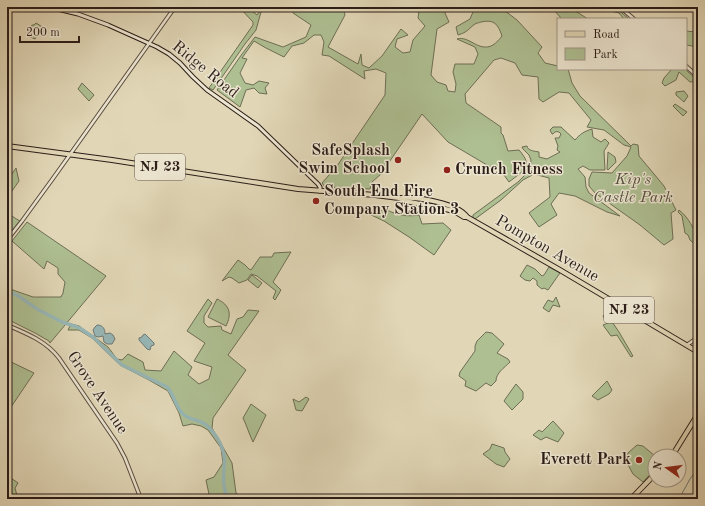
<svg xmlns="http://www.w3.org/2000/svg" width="705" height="506" font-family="'Old Standard TT',serif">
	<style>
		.green { fill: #aebf92; stroke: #6d6e55 }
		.water { fill: #97b7b7; stroke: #6c7977 }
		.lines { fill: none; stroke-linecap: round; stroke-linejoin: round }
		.stream { stroke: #6c7977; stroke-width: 1 }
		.river { stroke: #97b7b7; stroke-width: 3.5 }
		.tertiary-casing { stroke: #594c40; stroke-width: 4.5 }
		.secondary-casing { stroke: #2c1d18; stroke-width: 5 }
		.primary-casing { stroke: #2c1d18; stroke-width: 6 }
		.tertiary { stroke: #ece5d0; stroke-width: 2.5 }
		.secondary { stroke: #ece5d0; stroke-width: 3 }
		.primary { stroke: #e1d7b7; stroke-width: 4 }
		.poi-dot { fill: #8f2418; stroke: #ece5d0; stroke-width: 1.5 }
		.labels { text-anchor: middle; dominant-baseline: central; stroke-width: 3; stroke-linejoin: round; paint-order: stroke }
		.shield { fill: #ece5d0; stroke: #66594f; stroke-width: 1 }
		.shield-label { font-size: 15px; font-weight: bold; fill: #2c1d18 }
		.street-label { font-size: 16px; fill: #2c1d18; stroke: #ece5d0 }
		.poi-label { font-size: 16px; font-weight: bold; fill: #2c1d18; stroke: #ece5d0; text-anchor: end }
		.park-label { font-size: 16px; font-style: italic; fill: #534e3d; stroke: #ece5d0 }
	</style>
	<rect width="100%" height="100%" fill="#e1d7b7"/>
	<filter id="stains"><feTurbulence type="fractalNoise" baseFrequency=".005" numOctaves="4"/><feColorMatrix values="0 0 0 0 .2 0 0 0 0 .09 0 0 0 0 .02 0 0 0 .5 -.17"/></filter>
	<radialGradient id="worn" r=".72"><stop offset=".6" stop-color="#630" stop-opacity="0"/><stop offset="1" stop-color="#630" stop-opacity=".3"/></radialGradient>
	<g class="green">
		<polygon points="239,7 247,7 257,15 263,7 267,7 261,12 256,30 245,44 213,90 209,88 253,25 253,22"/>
		<path d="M293,7H341L343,8L345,15L328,47L358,64L361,54L362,65L369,68L382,56L401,29L408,35L397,39L395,47L403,53L410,52L413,40L425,26L418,18L419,11L430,7H447L445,13L449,22L437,29L431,75L437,82L446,85L448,91L455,92L456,84L453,72L455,64H474L478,54L475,47L457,39C469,35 479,53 493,45C496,43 500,39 502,36C498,24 494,19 481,22C479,23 476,23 475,24C468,29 468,32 458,35L456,27L470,19L473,12L471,7H500L517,20L542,47L538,53L545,63L558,66V69H568L572,83L580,96L631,146L633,144L638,145L639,156L664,186L676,210L671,213L673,239L664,245L640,225L595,193L589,186V179L592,172L612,173L627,156L631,147L624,145L604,130L587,127L591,120L569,93L559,92L543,102L539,99L538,77L522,75L515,63L501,58L494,60L465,94L466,103L501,127V133L503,135L508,151L519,150C534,167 524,170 509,182L504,175L448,142L422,114L381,174L372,182L370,189L325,187L322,183L337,166L385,95L386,73L376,69L364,71L365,79L329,56L322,55L324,42L321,35H314L304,43L292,46L284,57L266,48L254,41L242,58L247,59L240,73L245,83L253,85L259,81L269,83L265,88L267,94L259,93L254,88L246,90L240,107L217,90L242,54L255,37L283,47L306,37L311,25L293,13Z"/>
		<polygon points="551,7 562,7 564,10 569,7 588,19 562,19"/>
		<polygon points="604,7 615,7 629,19 624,19 619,13 607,10"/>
		<polygon points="36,23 44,28 43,34 37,36 35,39 26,35 32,25 34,25"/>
		<polygon points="686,31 696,32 693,36 698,41 698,47 686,45"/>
		<polygon points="672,69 685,69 698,81 690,82 679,72 676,80 665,86 662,83 664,78"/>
		<polygon points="82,83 94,95 89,101 78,89"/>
		<polygon points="684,91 688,96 684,102 676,95 676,92"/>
		<polygon points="675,104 687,112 683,116 673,106"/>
		<path d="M553,127H561L575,140C580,134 585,131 592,129L593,137L601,142L605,139L609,143L604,151L605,170H590L583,166L578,169L585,177L586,187L589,193L620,216L607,212L575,196L559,193L551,204L557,215L539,227L529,213L550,197L549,178L534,174L523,180L501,200L475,219L473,217V215L518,182L527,173L530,167L531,160L529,155L523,149L522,147L527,146C528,151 534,151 539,152V157L547,159L560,152L557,150L558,146L555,138H559L561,134L559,132C556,131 554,132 553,134H552L550,130Z"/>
		<polygon points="608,152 615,157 616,162 608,170 607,169"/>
		<polygon points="16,168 19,181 7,198 7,181"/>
		<path d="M7,208L9,209C8,215 15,218 20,221L7,237Z"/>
		<path d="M387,210C397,215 407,217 419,215L422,224L443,223L451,230L434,255L409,237L384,221L365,212Z"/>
		<path d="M679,210C688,217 695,229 697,240L698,241V247L690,240L688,235L685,233L682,216L678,212Z"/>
		<polygon points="27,222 106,276 50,343 49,341 35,333 7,319 7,288 33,297 61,297 63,293 65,282 58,274 58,268 47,261 44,269 12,241"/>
		<polygon points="291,252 273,282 281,290 275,300 273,298 276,291 257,276 251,274 247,280 239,283 232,278 229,277 222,281 238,260 245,265 249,269 251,270 260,257 272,257 274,253"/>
		<polygon points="527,265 535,269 542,276 544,275 549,267 560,273 548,290 544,288 542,289 537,285 537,281 533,278 530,281 525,280 520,276"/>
		<polygon points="252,275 262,283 258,288 248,280"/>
		<polygon points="556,297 560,307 553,305 549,312 543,308 548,300 553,302"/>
		<polygon points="208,299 212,303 204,316 204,323 208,327 221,326 222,330 231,334 237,319 243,317 248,310 259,311 228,355 246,370 213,418 212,428 232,463 236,493 243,499 210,499 206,480 214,477 223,463 221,448 208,430 201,426 192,424 183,426 179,413 168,391 149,380 120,365 92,338 79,330 68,330 71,324 79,326 108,347 117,359 122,360 128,354 143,362 145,370 161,371 174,351 192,367 188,375 199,384 209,379 212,367 194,361 205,343 187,331"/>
		<path d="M217,299C230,305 232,314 226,326L208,317Z"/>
		<polygon points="606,313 619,332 633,356 631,357 617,335 611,336 603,325 608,323 603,316"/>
		<path d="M486,332L492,333L504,344L497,353L508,359L510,362C504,368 496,373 496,381L491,386L486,383L476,391L465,386L466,381L459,376L460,372L475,351V346L477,341Z"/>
		<polygon points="7,360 34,373 7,413"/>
		<polygon points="607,381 612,390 609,394 598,400 592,396"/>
		<polygon points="516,384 523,392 523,399 512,410 504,401 506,398"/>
		<polygon points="306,397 309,399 302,411 296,410 293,399 299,402"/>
		<path d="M251,404L266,415L253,442C249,434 247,426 243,418Z"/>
		<polygon points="553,421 564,433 558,442 546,437 541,440 533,435 539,430 542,432"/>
		<polygon points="492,444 504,448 505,452 510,459 504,467 496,464 483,454 490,449"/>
		<polygon points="637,445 643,446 655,456 655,469 643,482 633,474 626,461 628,453"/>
		<polygon points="7,473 11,478 18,483 15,488 18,499 12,499 7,486"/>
	</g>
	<g class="water">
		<path d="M97,325C103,325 105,329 105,334L110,333L113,335L115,339L112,344H107L104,342L103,336L98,337L95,336L93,330L95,327Z"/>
		<polygon points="145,334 154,343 154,345 151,346 150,350 147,349 139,340 139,338 142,337 143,335"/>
	</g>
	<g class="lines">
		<polyline class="stream" points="679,499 690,479 698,468"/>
		<path class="river" d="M7,292L17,295L37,309L62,322L77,327L81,329L93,337L122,365L167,387C174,394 175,405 182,413C187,419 195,419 201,422C210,425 221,442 223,451C227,462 222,473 224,484C224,489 226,494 228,499"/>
		<defs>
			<g id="tertiary">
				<polyline points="620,7 634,19"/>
				<polyline points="686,66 698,77"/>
				<polyline points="7,240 22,221 54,177 175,7"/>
				<path d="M7,325C26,333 46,341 59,358L117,443L125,458L141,499"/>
				<polyline points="687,345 698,337"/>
			</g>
			<polyline id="secondary" points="49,7 78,14 108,25 157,47 169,54 180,63 193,77 207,90 258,126 318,184 320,187 320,191"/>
			<g id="primary">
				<polyline points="7,146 112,160 298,189 375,195 399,198 405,201 441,208 454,211 464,217 467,217 560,270 698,352"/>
				<path d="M401,198C417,197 458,203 467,217"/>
				<polyline points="672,456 698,414"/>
				<polyline points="631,499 655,474"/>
			</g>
		</defs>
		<use href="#tertiary" class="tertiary-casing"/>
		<use href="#secondary" class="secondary-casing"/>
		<use href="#primary" class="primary-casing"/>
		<use href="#tertiary" class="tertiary"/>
		<use href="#secondary" class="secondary"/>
		<use href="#primary" class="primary"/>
	</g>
	<g class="poi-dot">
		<circle cx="398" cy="160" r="4"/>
		<circle cx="447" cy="170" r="4"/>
		<circle cx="316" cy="201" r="4"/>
		<circle cx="639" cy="460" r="4"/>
	</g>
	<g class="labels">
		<g class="shield">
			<rect x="135" y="154" width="50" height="26" rx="3"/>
			<rect x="604" y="297" width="50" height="26" rx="3"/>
		</g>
		<g class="shield-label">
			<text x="160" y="167">NJ 23</text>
			<text x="629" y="310">NJ 23</text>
		</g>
		<g class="street-label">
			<text transform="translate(205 70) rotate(39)">Ridge Road</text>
			<text transform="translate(547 249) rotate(30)">Pompton Avenue</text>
			<text transform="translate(97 393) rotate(56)">Grove Avenue</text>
		</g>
		<g class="poi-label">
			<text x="390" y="151">SafeSplash<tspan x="390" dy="18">Swim School</tspan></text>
			<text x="455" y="170" text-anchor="start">Crunch Fitness</text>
			<text x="324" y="192" text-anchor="start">South End Fire<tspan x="324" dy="18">Company Station 3</tspan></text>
			<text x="631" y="460">Everett Park</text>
		</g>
		<g class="park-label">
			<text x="633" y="180">Kip's<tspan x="633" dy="18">Castle Park</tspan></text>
		</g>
	</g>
	<rect width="705" height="506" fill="none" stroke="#e1d7b7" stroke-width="24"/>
	<rect x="8" y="8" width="689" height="490" fill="none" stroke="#2c1d18" stroke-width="2"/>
	<rect x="12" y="12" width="681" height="482" fill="none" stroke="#2c1d18"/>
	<rect x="557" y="18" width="130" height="52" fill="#ece5d0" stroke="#9f9586"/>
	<rect x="565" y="31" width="20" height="6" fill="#e1d7b7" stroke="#9f9586"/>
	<text x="593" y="38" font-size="12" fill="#2c1d18">Road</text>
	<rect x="565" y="48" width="20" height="12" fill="#aebf92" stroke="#9f9586"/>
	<text x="593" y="58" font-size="12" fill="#2c1d18">Park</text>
	<g transform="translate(667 468) rotate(284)"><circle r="19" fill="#ece5d0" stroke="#9f9586"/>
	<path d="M0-3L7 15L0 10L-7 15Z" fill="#8f2418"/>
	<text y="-6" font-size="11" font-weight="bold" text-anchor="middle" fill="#2c1d18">N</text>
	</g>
	<path d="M20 36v6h59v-6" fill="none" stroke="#2c1d18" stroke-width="2"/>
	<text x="26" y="36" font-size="12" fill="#2c1d18" stroke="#ece5d0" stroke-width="3" paint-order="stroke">200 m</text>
	<rect width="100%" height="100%" filter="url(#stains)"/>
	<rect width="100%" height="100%" fill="url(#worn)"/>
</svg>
